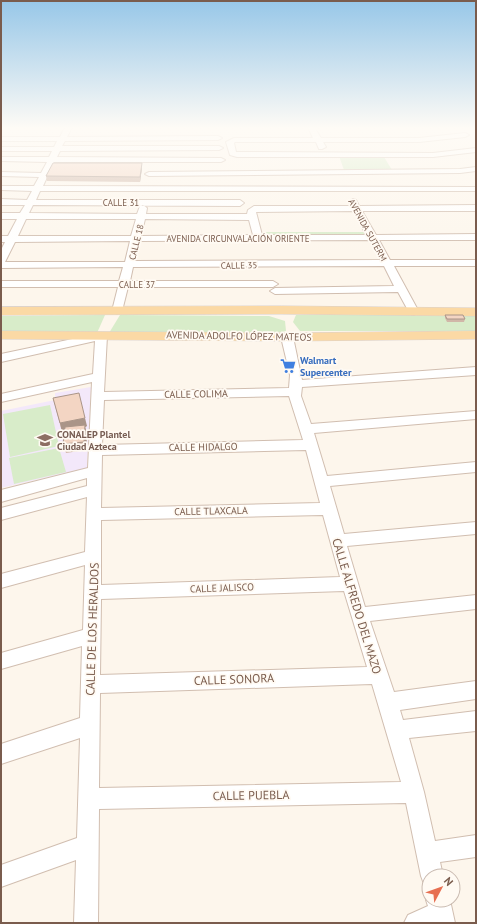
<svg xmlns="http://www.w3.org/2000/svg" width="477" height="924" font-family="'PT Sans',sans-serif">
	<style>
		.education { fill: #f3e8fa }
		.green { fill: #d8ecc9 }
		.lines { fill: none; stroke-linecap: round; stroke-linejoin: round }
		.minor-casing { stroke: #d1beb0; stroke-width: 2 }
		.major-casing { stroke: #dad1cd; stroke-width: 1 }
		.minor { fill: #fff; fill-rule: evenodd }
		.major { fill: #fbd9a5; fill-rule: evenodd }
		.wall { fill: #d1b7a8 }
		.shaded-wall { fill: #aa9588 }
		.building { fill: #f3d5c3; stroke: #aa9588 }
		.labels { text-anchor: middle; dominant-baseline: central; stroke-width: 3.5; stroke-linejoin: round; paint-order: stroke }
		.far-street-label { font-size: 9px; fill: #7a5c4d; stroke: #fffaf3 }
		.street-label { font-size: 10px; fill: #7a5c4d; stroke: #fffaf3 }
		.shop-label { font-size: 10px; font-weight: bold; fill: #366cbe; stroke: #fffaf3; text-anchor: start }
		.education-label { font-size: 10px; font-weight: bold; fill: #785e54; stroke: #fffaf3; text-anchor: start }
		.near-street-label { font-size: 12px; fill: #7a5c4d; stroke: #fffaf3 }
	</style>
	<rect width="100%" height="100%" fill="#fdf6ec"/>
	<polygon class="education" points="91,387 87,468 1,488 1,411 55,400 55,393"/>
	<g class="green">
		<polygon points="339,156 384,157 392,170 344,170"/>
		<polygon points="262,232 365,232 366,236 262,236"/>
		<polygon points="105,315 97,333 1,333 1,316"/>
		<polygon points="120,315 269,316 285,321 286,331 281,332 109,333"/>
		<polygon points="296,315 476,315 476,331 300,331 293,322"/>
		<polygon points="50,405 59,446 10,457 3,414"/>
		<polygon points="59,448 66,472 14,484 9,458"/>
	</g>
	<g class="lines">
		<defs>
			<g id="minor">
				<path d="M65,127H72L67,137L218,136L222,138L218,140L65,141L62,146H219L223,148L219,150L60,151L57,157L221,158L225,160L221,162H54L43,186L476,187V191H40L36,200H240L244,203L240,206L33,205L29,213L137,214L140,206L143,205L147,208L146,214H247L248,210L254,206H351L349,202L353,199L356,200L359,206L476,205V211H362L376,235L476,234V240H379L390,260H476V266H394L419,312L414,315L410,314L398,292L275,294L270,291L275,288L394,286L384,266L133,267L130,281H273L278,284L273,287H128L122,311L117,314L112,311L118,287H1V281H119L123,267L1,268V250L5,242H1V236H8L17,219H1V213H20L25,205H1V199L27,200L32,191L1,190V186H34L39,177L1,176V172L41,173L47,162L1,161V157H49L52,151H1V147H54L57,141H1V137H60ZM354,211L366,235H262L256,212ZM26,219H136L131,236H18ZM145,219L249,220L253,235L141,236ZM370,240L381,260L134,261L139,241ZM130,241L125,262H5L15,242Z"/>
				<polygon points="308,127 314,127 321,138 419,138 465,133 469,135 465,137 419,142 323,142 326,147 322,149 319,149 316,142 235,142 234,143 236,152 433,153 476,148 476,152 433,157 237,157 230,155 226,142 234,138 313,138"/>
				<polygon points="476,167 476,171 460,173 149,176 145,174 149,172 460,169"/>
				<path d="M101,333L107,336L104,392L289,388L290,375L281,337L287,334L293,337L302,380L476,367V375L302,387L301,396L311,424L476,411V419L314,433L327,476L476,462V472L330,486L344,534L476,522V534L347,546L365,607L476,595V609L370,621L394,692L476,681V699L400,710L403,720L476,711V731L409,738L424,792L435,841L476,835V857L440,862L443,876H429V886L424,884L421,876L406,803L99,809L98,923H74L76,860L1,887V865L77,838L80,738L1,764V744L80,718L82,646L1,669V653L83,630L85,565L1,588V574L85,552L87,497L1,520V508L87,486V478L1,502V490L88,468L92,382L1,402V394L93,374L95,341L1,362V354ZM289,396L303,440L102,445L104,400ZM306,450L320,503L101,508L102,455ZM323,515L340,577L101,585V520ZM344,591L367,667L100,675L101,599ZM372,684L401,782L99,788L100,693Z"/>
				<polygon points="429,894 429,900 450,900 455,923 404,923 408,915 428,906 426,900"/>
			</g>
			<g id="major">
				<polygon points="282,306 476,308 476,316 282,314 1,315 1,307"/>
				<polygon points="1,331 287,333 476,331 476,339 287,341 1,339"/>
			</g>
		</defs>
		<use href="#minor" class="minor-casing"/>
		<use href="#major" class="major-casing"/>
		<use href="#minor" class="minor"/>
		<use href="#major" class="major"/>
	</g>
	<g class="wall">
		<polygon points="142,168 140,182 47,181 46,176"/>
		<polygon points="445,315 465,319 464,322 447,322 445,318"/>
		<polygon points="53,398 87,426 85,427 87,434 86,450 66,453 63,444 64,431 62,432"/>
	</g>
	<g class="shaded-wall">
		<polygon points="142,163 142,168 140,182 140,177"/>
		<polygon points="85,418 87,426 85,427 87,434 86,450 84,442 85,427 62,432 60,423"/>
	</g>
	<g class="building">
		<polygon points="53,163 142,163 140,177 46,176"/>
		<polygon points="445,315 463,315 465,319 447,319"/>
		<polygon points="79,393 85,418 60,423 53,398"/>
		<polygon points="85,425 84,442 63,444 65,427"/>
	</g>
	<linearGradient id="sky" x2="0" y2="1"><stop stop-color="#97c7e8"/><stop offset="0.5" stop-color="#fefbf6"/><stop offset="1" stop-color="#fefbf6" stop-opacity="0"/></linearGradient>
	<rect width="477" height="256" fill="url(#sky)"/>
	<defs>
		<symbol id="supermarket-bare" viewBox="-9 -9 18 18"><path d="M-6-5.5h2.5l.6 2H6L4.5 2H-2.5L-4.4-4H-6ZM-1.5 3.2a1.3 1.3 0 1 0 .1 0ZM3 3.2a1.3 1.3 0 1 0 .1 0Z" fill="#3f7fe0" stroke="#fffaf3" stroke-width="2.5" paint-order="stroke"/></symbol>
		<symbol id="school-bare" viewBox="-9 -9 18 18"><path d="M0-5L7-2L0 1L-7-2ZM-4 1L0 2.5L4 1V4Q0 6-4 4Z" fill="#8d6e63" stroke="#fffaf3" stroke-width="2.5" paint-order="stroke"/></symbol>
	</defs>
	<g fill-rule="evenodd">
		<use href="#supermarket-bare" x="277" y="355" width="22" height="22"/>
		<use href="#school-bare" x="34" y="429" width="22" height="22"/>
	</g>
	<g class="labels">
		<g class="far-street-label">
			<text x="121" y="202">CALLE 31</text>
			<text transform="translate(368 230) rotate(61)">AVENIDA SUTERM</text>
			<text x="238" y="238">AVENIDA CIRCUNVALACIÓN ORIENTE</text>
			<text transform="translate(136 242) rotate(-76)">CALLE 18</text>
			<text transform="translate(239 265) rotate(-1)">CALLE 35</text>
			<text x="137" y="284">CALLE 37</text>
		</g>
		<g class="street-label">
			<text transform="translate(239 336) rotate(1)">AVENIDA ADOLFO LÓPEZ MATEOS</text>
			<text transform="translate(196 394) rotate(-1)">CALLE COLIMA</text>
			<text transform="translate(203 447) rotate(-1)">CALLE HIDALGO</text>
			<text transform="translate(211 511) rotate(-1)">CALLE TLAXCALA</text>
			<text transform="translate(222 588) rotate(-2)">CALLE JALISCO</text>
		</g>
		<g class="shop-label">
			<text x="300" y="360">Walmart<tspan x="300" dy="12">Supercenter</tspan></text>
		</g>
		<g class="education-label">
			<text x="57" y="434">CONALEP Plantel<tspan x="57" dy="12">Ciudad Azteca</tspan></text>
		</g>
		<g class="near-street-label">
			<text transform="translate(357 606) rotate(73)">CALLE ALFREDO DEL MAZO</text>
			<text transform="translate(92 629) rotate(-88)">CALLE DE LOS HERALDOS</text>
			<text transform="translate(234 679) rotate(-2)">CALLE SONORA</text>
			<text transform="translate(251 795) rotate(-1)">CALLE PUEBLA</text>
		</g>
	</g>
	<rect width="477" height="924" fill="none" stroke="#7a5c4d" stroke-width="4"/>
	<g transform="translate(441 888) rotate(49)"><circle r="19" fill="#fffaf3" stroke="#cabbb1"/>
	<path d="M0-3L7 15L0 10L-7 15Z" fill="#e76f51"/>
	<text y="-6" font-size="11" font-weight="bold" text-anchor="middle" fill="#7a5c4d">N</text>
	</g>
</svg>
